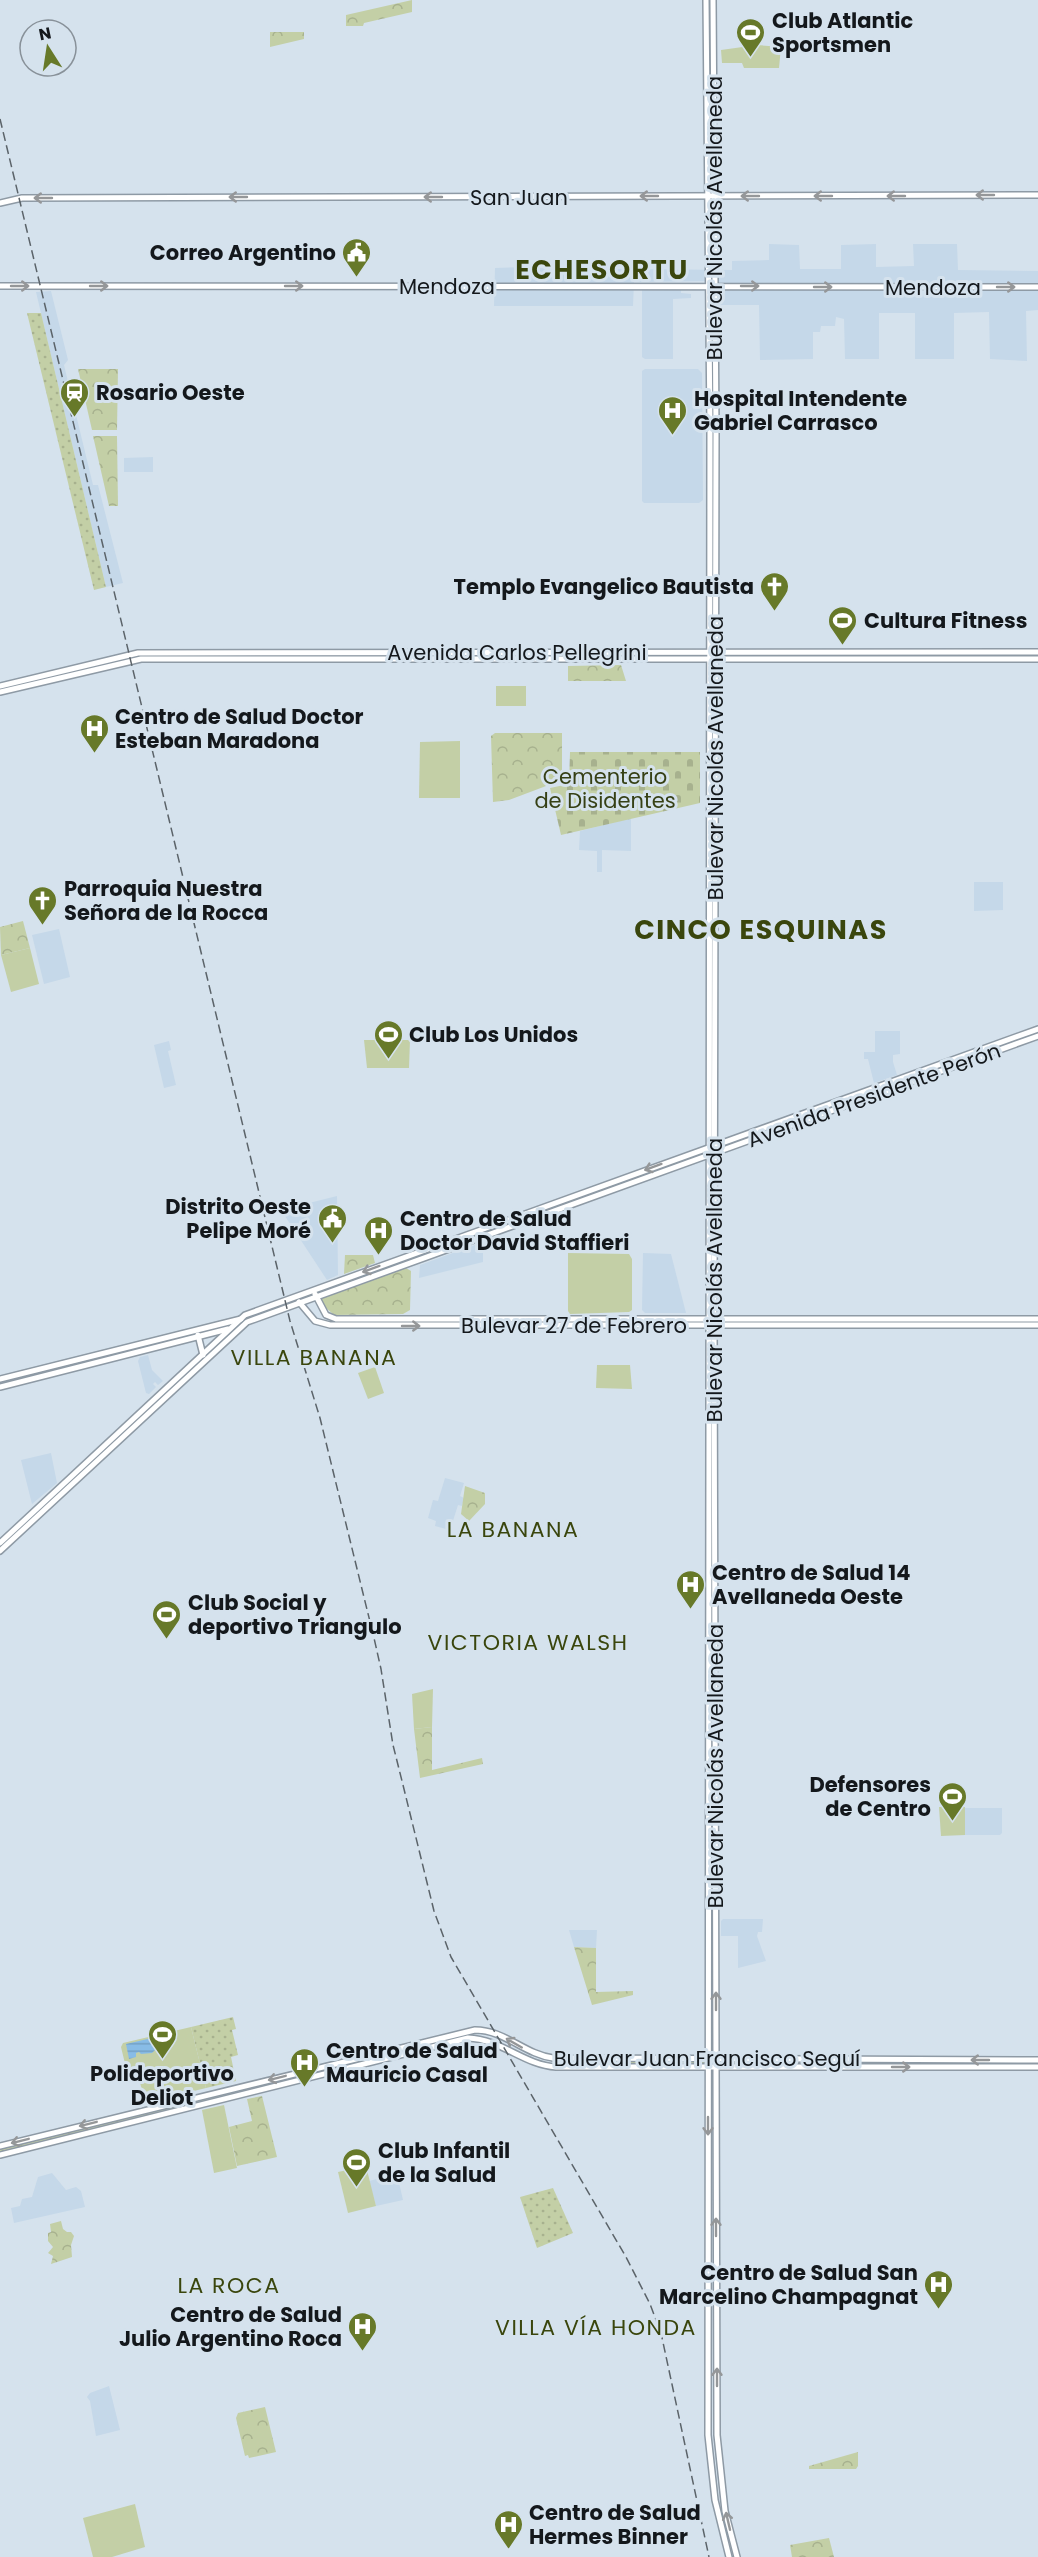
<svg xmlns="http://www.w3.org/2000/svg" width="1038" height="2557" font-family="Poppins,sans-serif">
	<style>
		.built { fill: #c5d8e9 }
		.grass { fill: url(#grass-dots) }
		.forest { fill: url(#forest-crowns) }
		.cemetery { fill: url(#cemetery-stones) }
		.garden { fill: #c3cfa6 }
		.water { fill: url(#water-rules) }
		.lines { fill: none; stroke-linecap: round; stroke-linejoin: round }
		.major-casing { stroke: #8e9aa5; stroke-width: 8 }
		.major { stroke: #fff; stroke-width: 5 }
		.rail { stroke: #5b6369; stroke-width: 1.5; stroke-dasharray: 9 4.5; stroke-linecap: butt }
		.oneway { stroke: #959799 }
		.labels { text-anchor: middle; dominant-baseline: central; stroke-width: 6; stroke-linejoin: round; paint-order: stroke }
		.poi-label { font-size: 21px; font-weight: bold; fill: #14181c; stroke: #d5e2ed; text-anchor: start }
		.street-label { font-size: 21px; fill: #14181c; stroke: #d5e2ed }
		.park-label { font-size: 21px; fill: #364015; stroke: #d5e2ed }
		.neighbourhood-label { font-size: 22px; letter-spacing: 1.5px; fill: #3a460d; stroke: #d5e2ed }
		.district-label { font-size: 27px; font-weight: bold; letter-spacing: 1.5px; fill: #3a460d; stroke: #d5e2ed }
	</style>
	<defs>
		<pattern id="grass-dots" width="8" height="8" patternUnits="userSpaceOnUse" patternTransform="scale(1.5)"><rect width="8" height="8" fill="#c3cfa6"/><path d="M2 2h.1M6 6h.1" fill="none" stroke="#a7b18e" stroke-width="1.8" stroke-linecap="round"/></pattern>
		<pattern id="forest-crowns" width="20" height="18" patternUnits="userSpaceOnUse" patternTransform="scale(1.5)"><rect width="20" height="18" fill="#c3cfa6"/><path d="M2 6a3 3 0 1 1 6 0M12 15a3 3 0 1 1 6 0" fill="none" stroke="#a7b18e"/></pattern>
		<pattern id="cemetery-stones" width="16" height="16" patternUnits="userSpaceOnUse" patternTransform="scale(1.5)"><rect width="16" height="16" fill="#c3cfa6"/><path d="M2 7V4a2 2 0 0 1 4 0v3zM10 15v-3a2 2 0 0 1 4 0v3z" fill="#a7b18e"/></pattern>
		<pattern id="water-rules" width="6" height="5" patternUnits="userSpaceOnUse" patternTransform="scale(1.5)"><rect width="6" height="5" fill="#88bce6"/><path d="M0 2.5h6" fill="none" stroke="#74a1c5"/></pattern>
	</defs>
	<rect width="100%" height="100%" fill="#d5e2ed"/>
	<g class="built">
		<polygon points="769,244 799,245 800,269 841,269 841,245 876,244 876,267 914,266 913,244 957,244 958,270 1038,271 1038,310 1026,311 1027,361 990,359 989,312 954,313 954,359 915,359 915,313 879,313 879,359 845,359 844,319 836,317 835,326 821,326 820,332 813,332 813,359 760,360 759,305 719,305 719,281 634,282 633,306 494,306 495,268 528,267 529,268 732,270 732,261 769,260"/>
		<polygon points="642,290 681,290 681,293 691,294 691,298 673,299 673,359 645,359 642,357"/>
		<polygon points="51,291 68,360 64,365 93,485 98,485 123,583 106,587 36,292"/>
		<polygon points="645,369 698,369 702,373 703,500 699,503 644,503 642,501 642,371"/>
		<polygon points="153,457 153,472 124,472 124,458"/>
		<polygon points="631,818 631,851 602,850 602,872 597,872 597,851 579,850 580,831"/>
		<polygon points="974,882 1003,882 1003,910 974,911"/>
		<polygon points="59,929 70,977 44,984 32,935"/>
		<polygon points="875,1031 900,1031 900,1054 893,1055 893,1062 897,1075 874,1083 868,1059 864,1059 864,1052 875,1052"/>
		<polygon points="169,1041 171,1050 168,1051 176,1085 164,1088 154,1045"/>
		<polygon points="337,1196 338,1275 327,1280 281,1210"/>
		<polygon points="483,1242 483,1262 419,1278 420,1265"/>
		<polygon points="643,1253 671,1254 686,1313 645,1313 642,1310"/>
		<polygon points="148,1355 152,1370 163,1381 158,1385 155,1382 153,1384 156,1387 149,1394 146,1393 138,1361 140,1357"/>
		<polygon points="51,1453 57,1483 32,1504 21,1460"/>
		<polygon points="445,1478 464,1483 460,1496 464,1498 462,1506 458,1505 451,1527 446,1529 435,1526 436,1521 428,1518 433,1500 438,1501"/>
		<polygon points="965,1808 1002,1808 1002,1833 1000,1835 965,1835"/>
		<polygon points="723,1919 763,1919 762,1932 758,1932 757,1936 766,1961 738,1968 738,1936 721,1936 721,1921"/>
		<polygon points="569,1930 597,1930 596,1948 574,1947"/>
		<polygon points="52,2173 66,2190 76,2187 81,2191 85,2207 14,2223 11,2208 20,2206 22,2199 32,2197 38,2177"/>
		<polygon points="397,2174 403,2200 376,2206 369,2181"/>
		<polygon points="109,2386 120,2430 96,2436 90,2401 87,2397 90,2393"/>
	</g>
	<g class="grass">
		<polygon points="27,313 41,313 106,587 94,590"/>
		<polygon points="1038,652 1038,659 141,659 0,692 0,686 138,653"/>
		<polygon points="233,2017 236,2029 232,2030 238,2055 231,2057 236,2081 206,2088 191,2027"/>
		<polygon points="423,2042 425,2049 0,2155 0,2146"/>
		<polygon points="560,2058 1038,2060 1038,2067 556,2067"/>
		<polygon points="553,2188 573,2233 537,2248 520,2197"/>
	</g>
	<g class="forest">
		<polygon points="412,0 412,12 364,23 363,26 346,26 346,15"/>
		<polygon points="270,32 304,32 304,39 270,47"/>
		<polygon points="78,369 118,369 117,430 92,430"/>
		<polygon points="93,436 117,436 118,506 109,506"/>
		<polygon points="621,665 626,681 568,681 568,666"/>
		<polygon points="495,733 562,733 562,780 509,800 493,802 491,736"/>
		<polygon points="23,921 30,948 1,955 0,927"/>
		<polygon points="345,1255 373,1255 375,1263 344,1274"/>
		<polygon points="406,1268 411,1271 410,1310 403,1314 334,1315 325,1307 321,1298"/>
		<polygon points="465,1486 485,1493 485,1504 469,1521 461,1514"/>
		<polygon points="432,1727 432,1770 482,1758 483,1764 420,1778 414,1729"/>
		<polygon points="574,1947 596,1948 596,1992 633,1991 633,1995 592,2005"/>
		<polygon points="262,2096 277,2157 237,2166 229,2127 252,2121 247,2099"/>
		<polygon points="61,2221 63,2229 67,2232 71,2232 74,2236 71,2245 72,2257 51,2264 53,2256 48,2253 53,2247 48,2241 48,2233 51,2232 50,2224"/>
		<polygon points="265,2407 276,2452 249,2458 248,2455 245,2456 236,2418 238,2413"/>
		<polygon points="858,2452 858,2466 856,2469 809,2469 809,2466"/>
		<polygon points="829,2538 834,2557 792,2557 790,2545"/>
	</g>
	<polygon class="cemetery" points="570,752 700,752 700,803 561,835 550,788 569,784"/>
	<g class="garden">
		<polygon points="757,45 781,47 779,68 744,68 742,63 722,63 721,50"/>
		<rect x="496" y="686" width="30" height="20"/>
		<polygon points="460,741 460,798 419,798 420,742"/>
		<polygon points="30,948 39,984 11,992 1,955"/>
		<polygon points="364,1040 410,1040 409,1068 367,1068"/>
		<polygon points="568,1253 629,1254 632,1259 632,1310 629,1312 570,1314 568,1311"/>
		<polygon points="597,1365 630,1365 632,1389 596,1388"/>
		<polygon points="375,1367 384,1393 368,1399 358,1373"/>
		<polygon points="433,1689 432,1727 414,1729 412,1694"/>
		<polygon points="939,1807 965,1807 965,1835 941,1836"/>
		<polygon points="191,2027 206,2088 145,2103 138,2074 128,2076 121,2047 123,2043"/>
		<polygon points="224,2105 237,2168 214,2173 202,2110"/>
		<polygon points="366,2166 376,2206 348,2213 338,2172"/>
		<polygon points="135,2504 145,2547 112,2557 93,2557 83,2518"/>
	</g>
	<polygon class="water" points="173,2033 173,2037 167,2048 156,2049 152,2053 141,2054 139,2052 136,2053 136,2057 129,2059 126,2044"/>
	<g class="lines">
		<defs>
			<g id="major">
				<polyline points="706,0 710,431 708,2435 715,2500 729,2557"/>
				<polyline points="713,0 716,431 714,1325 717,2435 725,2511 737,2557"/>
				<polyline points="0,203 22,198 1038,195"/>
				<polyline points="0,286 1038,287"/>
				<polyline points="0,686 138,653 1038,652"/>
				<polyline points="0,692 141,659 1038,659"/>
				<polyline points="315,1294 326,1315 336,1319 1038,1319"/>
				<polyline points="299,1302 315,1321 330,1325 1038,1325"/>
				<polyline points="198,1335 203,1355"/>
				<polyline points="0,1379 241,1319"/>
				<polyline points="0,1387 228,1329"/>
				<polyline points="0,1543 245,1315 1038,1029"/>
				<polyline points="0,1551 247,1322 1038,1036"/>
				<path d="M0,2146L475,2030C505,2030 524,2054 553,2058L1038,2060"/>
				<path d="M0,2155L468,2038C501,2039 524,2065 556,2067H1038"/>
			</g>
		</defs>
		<use href="#major" class="major-casing"/>
		<use href="#major" class="major"/>
		<polyline class="rail" points="0,119 290,1321 320,1418 374,1638 381,1669 393,1745 403,1785 434,1911 451,1957 626,2257 650,2304 661,2333 709,2557"/>
	</g>
	<defs><path id="oneway-shaft" d="M-6 0H5M1.5-3L5.5 0L1.5 3" fill="none" stroke-width="1.6" stroke-linecap="round" stroke-linejoin="round" transform="scale(1.5)"/></defs>
	<g class="oneway">
		<use href="#oneway-shaft" transform="translate(985 195) rotate(180)"/>
		<use href="#oneway-shaft" transform="translate(649 196) rotate(180)"/>
		<use href="#oneway-shaft" transform="translate(750 196) rotate(-180)"/>
		<use href="#oneway-shaft" transform="translate(823 196) rotate(180)"/>
		<use href="#oneway-shaft" transform="translate(896 196) rotate(180)"/>
		<use href="#oneway-shaft" transform="translate(238 197) rotate(180)"/>
		<use href="#oneway-shaft" transform="translate(433 197) rotate(180)"/>
		<use href="#oneway-shaft" transform="translate(43 198) rotate(180)"/>
		<use href="#oneway-shaft" transform="translate(20 286)"/>
		<use href="#oneway-shaft" transform="translate(99 286)"/>
		<use href="#oneway-shaft" transform="translate(294 286)"/>
		<use href="#oneway-shaft" transform="translate(750 286)"/>
		<use href="#oneway-shaft" transform="translate(823 287)"/>
		<use href="#oneway-shaft" transform="translate(1006 287)"/>
		<use href="#oneway-shaft" transform="translate(653 1167) rotate(160)"/>
		<use href="#oneway-shaft" transform="translate(371 1269) rotate(160)"/>
		<use href="#oneway-shaft" transform="translate(411 1326)"/>
		<use href="#oneway-shaft" transform="translate(716 2001) rotate(-90)"/>
		<use href="#oneway-shaft" transform="translate(514 2043) rotate(-150)"/>
		<use href="#oneway-shaft" transform="translate(980 2060) rotate(-180)"/>
		<use href="#oneway-shaft" transform="translate(901 2067)"/>
		<use href="#oneway-shaft" transform="translate(277 2078) rotate(166)"/>
		<use href="#oneway-shaft" transform="translate(88 2124) rotate(166)"/>
		<use href="#oneway-shaft" transform="translate(708 2126) rotate(90)"/>
		<use href="#oneway-shaft" transform="translate(20 2141) rotate(166)"/>
		<use href="#oneway-shaft" transform="translate(716 2227) rotate(-90)"/>
		<use href="#oneway-shaft" transform="translate(717 2377) rotate(-90)"/>
		<use href="#oneway-shaft" transform="translate(728 2521) rotate(-103)"/>
	</g>
	<defs>
		<symbol id="stadium-pin" viewBox="-11 -11 22 30"><path d="M0 17L-7.5 6A9.5 9.5 0 1 1 7.5 6Z" fill="#677929" stroke="#d5e2ed"/><path d="M0-5a6.5 5 0 1 0 0 10a6.5 5 0 1 0 0-10ZM-3.5-1.8h7v3.6h-7Z" fill="#fff"/></symbol>
		<symbol id="civic-pin" viewBox="-11 -11 22 30"><path d="M0 17L-7.5 6A9.5 9.5 0 1 1 7.5 6Z" fill="#677929" stroke="#d5e2ed"/><path d="M-.6-6.5H3V-4.5H.6V-3L4-1V1h2V6H-6V1h2V-1L-.6-3ZM-1.2 2.5V6h2.4V2.5Z" fill="#fff"/></symbol>
		<symbol id="station-pin" viewBox="-11 -11 22 30"><path d="M0 17L-7.5 6A9.5 9.5 0 1 1 7.5 6Z" fill="#677929" stroke="#d5e2ed"/><path d="M-3-6H3Q5-6 5-4V2Q5 4 3 4L4.5 6H3L1.5 4h-3L-3 6H-4.5L-3 4Q-5 4-5 2V-4Q-5-6-3-6ZM-3.5-4v3h7v-3ZM-3.5 1v1.5H-2V1ZM2 1v1.5H3.5V1Z" fill="#fff"/></symbol>
		<symbol id="hospital-pin" viewBox="-11 -11 22 30"><path d="M0 17L-7.5 6A9.5 9.5 0 1 1 7.5 6Z" fill="#677929" stroke="#d5e2ed"/><path d="M-5-5h3v3.5h4V-5h3V5h-3V1.5h-4V5h-3Z" fill="#fff"/></symbol>
		<symbol id="church-pin" viewBox="-11 -11 22 30"><path d="M0 17L-7.5 6A9.5 9.5 0 1 1 7.5 6Z" fill="#677929" stroke="#d5e2ed"/><path d="M-1.2-6h2.4v3.5h3.3v2.4h-3.3V6h-2.4V-.1h-3.3v-2.4h3.3Z" fill="#fff"/></symbol>
	</defs>
	<g fill-rule="evenodd">
		<use href="#stadium-pin" x="734" y="16" width="33" height="45"/>
		<use href="#civic-pin" x="340" y="236" width="33" height="45"/>
		<use href="#station-pin" x="58" y="376" width="33" height="45"/>
		<use href="#hospital-pin" x="656" y="394" width="33" height="45"/>
		<use href="#church-pin" x="758" y="570" width="33" height="45"/>
		<use href="#stadium-pin" x="826" y="604" width="33" height="45"/>
		<use href="#hospital-pin" x="78" y="712" width="33" height="45"/>
		<use href="#church-pin" x="26" y="884" width="33" height="45"/>
		<use href="#stadium-pin" x="372" y="1018" width="33" height="45"/>
		<use href="#civic-pin" x="316" y="1202" width="33" height="45"/>
		<use href="#hospital-pin" x="362" y="1214" width="33" height="45"/>
		<use href="#hospital-pin" x="674" y="1568" width="33" height="45"/>
		<use href="#stadium-pin" x="150" y="1598" width="33" height="45"/>
		<use href="#stadium-pin" x="936" y="1780" width="33" height="45"/>
		<use href="#stadium-pin" x="146" y="2018" width="33" height="45"/>
		<use href="#hospital-pin" x="288" y="2046" width="33" height="45"/>
		<use href="#stadium-pin" x="340" y="2146" width="33" height="45"/>
		<use href="#hospital-pin" x="922" y="2268" width="33" height="45"/>
		<use href="#hospital-pin" x="346" y="2310" width="33" height="45"/>
		<use href="#hospital-pin" x="492" y="2508" width="33" height="45"/>
	</g>
	<g class="labels">
		<g class="poi-label">
			<text x="772" y="20">Club Atlantic<tspan x="772" dy="24">Sportsmen</tspan></text>
			<text x="336" y="252" text-anchor="end">Correo Argentino</text>
			<text x="96" y="392">Rosario Oeste</text>
			<text x="694" y="398">Hospital Intendente<tspan x="694" dy="24">Gabriel Carrasco</tspan></text>
			<text x="754" y="586" text-anchor="end">Templo Evangelico Bautista</text>
			<text x="864" y="620">Cultura Fitness</text>
			<text x="115" y="716">Centro de Salud Doctor<tspan x="115" dy="24">Esteban Maradona</tspan></text>
			<text x="64" y="888">Parroquia Nuestra<tspan x="64" dy="24">Señora de la Rocca</tspan></text>
			<text x="409" y="1034">Club Los Unidos</text>
			<text x="311" y="1206" text-anchor="end">Distrito Oeste<tspan x="311" dy="24">Pelipe Moré</tspan></text>
			<text x="400" y="1218">Centro de Salud<tspan x="400" dy="24">Doctor David Staffieri</tspan></text>
			<text x="712" y="1572">Centro de Salud 14<tspan x="712" dy="24">Avellaneda Oeste</tspan></text>
			<text x="188" y="1602">Club Social y<tspan x="188" dy="24">deportivo Triangulo</tspan></text>
			<text x="931" y="1784" text-anchor="end">Defensores<tspan x="931" dy="24">de Centro</tspan></text>
			<text x="326" y="2050">Centro de Salud<tspan x="326" dy="24">Mauricio Casal</tspan></text>
			<text x="162" y="2073" text-anchor="middle">Polideportivo<tspan x="162" dy="24">Deliot</tspan></text>
			<text x="378" y="2150">Club Infantil<tspan x="378" dy="24">de la Salud</tspan></text>
			<text x="918" y="2272" text-anchor="end">Centro de Salud San<tspan x="918" dy="24">Marcelino Champagnat</tspan></text>
			<text x="342" y="2314" text-anchor="end">Centro de Salud<tspan x="342" dy="24">Julio Argentino Roca</tspan></text>
			<text x="529" y="2512">Centro de Salud<tspan x="529" dy="24">Hermes Binner</tspan></text>
		</g>
		<g class="street-label">
			<text x="519" y="197">San Juan</text>
			<text transform="translate(714 218) rotate(-90)">Bulevar Nicolás Avellaneda</text>
			<text x="447" y="286">Mendoza</text>
			<text x="933" y="287">Mendoza</text>
			<text x="517" y="652">Avenida Carlos Pellegrini</text>
			<text transform="translate(715 758) rotate(-90)">Bulevar Nicolás Avellaneda</text>
			<text transform="translate(874 1095) rotate(-20)">Avenida Presidente Perón</text>
			<text transform="translate(714 1280) rotate(-90)">Bulevar Nicolás Avellaneda</text>
			<text x="574" y="1325">Bulevar 27 de Febrero</text>
			<text transform="translate(715 1766) rotate(-90)">Bulevar Nicolás Avellaneda</text>
			<text x="707" y="2058">Bulevar Juan Francisco Seguí</text>
		</g>
		<g class="park-label">
			<text x="605" y="776">Cementerio<tspan x="605" dy="24">de Disidentes</tspan></text>
		</g>
		<g class="neighbourhood-label">
			<text x="314" y="1357">VILLA BANANA</text>
			<text x="513" y="1529">LA BANANA</text>
			<text x="528" y="1642">VICTORIA WALSH</text>
			<text x="229" y="2285">LA ROCA</text>
			<text x="596" y="2327">VILLA VÍA HONDA</text>
		</g>
		<g class="district-label">
			<text x="602" y="269">ECHESORTU</text>
			<text x="761" y="929">CINCO ESQUINAS</text>
		</g>
	</g>
	<g transform="translate(48 48) rotate(348)"><circle r="28" fill="#d5e2ed" stroke="#889199" stroke-width="1.5"/>
	<path d="M0-4.5L10 22L0 15L-10 22Z" fill="#677929"/>
	<text y="-9" font-size="16" font-weight="bold" text-anchor="middle" fill="#14181c">N</text>
	</g>
</svg>
